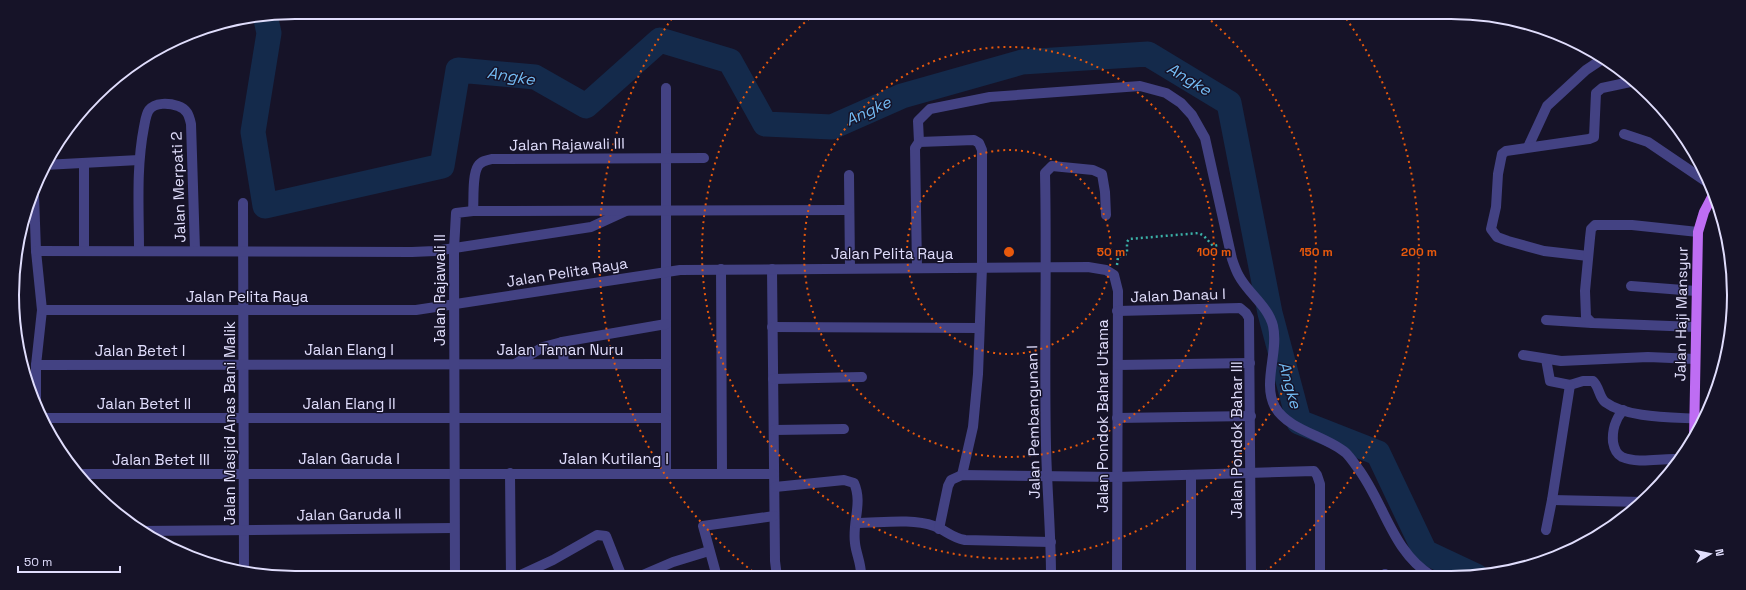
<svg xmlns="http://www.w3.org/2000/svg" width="1746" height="590" font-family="'Space Grotesk',sans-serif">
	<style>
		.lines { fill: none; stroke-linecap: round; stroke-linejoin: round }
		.river { stroke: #142a4b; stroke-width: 25 }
		.path { stroke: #3bb2a8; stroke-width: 2.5; stroke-dasharray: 2 3; stroke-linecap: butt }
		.minor { stroke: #434283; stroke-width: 10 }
		.major { stroke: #be6df3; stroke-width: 10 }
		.ring { fill: none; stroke: #e8590c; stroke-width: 2; stroke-dasharray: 2 4 }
		.labels { text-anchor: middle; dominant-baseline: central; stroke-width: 3; stroke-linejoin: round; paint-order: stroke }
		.street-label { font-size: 15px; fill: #e0ddfc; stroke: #161328 }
		.water-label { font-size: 16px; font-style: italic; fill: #73bbf3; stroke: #161328 }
		.rim { fill: none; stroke: #e0ddfc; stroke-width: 2 }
		.centre { fill: #e8590c; stroke: #161328; stroke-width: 2 }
		.ring-label { font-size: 12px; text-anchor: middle; font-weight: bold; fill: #e8590c; stroke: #161328; stroke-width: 3; stroke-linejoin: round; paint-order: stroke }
	</style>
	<rect width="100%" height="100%" fill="#161328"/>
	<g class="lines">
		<polyline class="river" points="265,15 269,33 253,132 265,206 442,166 458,70 535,77 586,106 660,40 730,61 765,124 832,127 902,96 1022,62 1148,54 1229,103 1270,313 1299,422 1378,453 1425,552 1476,576"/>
		<polyline class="path" points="1117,265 1118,257 1127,254 1127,242 1129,239 1199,233 1204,236 1213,246 1219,245"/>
		<g class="minor">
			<polyline points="666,88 666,473"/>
			<polyline points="1624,134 1648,142 1710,184"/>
			<path d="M919,142L918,121L930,109L990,97L1140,86L1166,93L1181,103L1192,115L1205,138L1232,259C1234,265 1236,271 1239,276C1248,293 1268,306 1273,326C1279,352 1262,383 1275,407C1289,431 1327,436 1346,453C1350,457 1354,463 1357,467C1384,502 1392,552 1432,576"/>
			<polyline points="1528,147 1547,106 1586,70 1604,58"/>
			<polyline points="44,165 139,160"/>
			<polyline points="849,175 850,268"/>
			<polyline points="34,195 36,251 42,310 36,365 36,400"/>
			<polyline points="243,203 244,571"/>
			<path d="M473,211C474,200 472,175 478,166C481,161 487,160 492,159L704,158"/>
			<polyline points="84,250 84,163"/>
			<path d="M139,250C139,209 136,168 144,127C145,122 146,114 149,110C155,102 169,103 178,106C187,109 189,115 191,124L195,250"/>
			<polyline points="36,251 412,252 435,251 591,227 626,211"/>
			<polyline points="1588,256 1544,251 1508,241 1497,237 1491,229 1496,207 1498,174 1502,154 1506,151 1589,139 1594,137 1596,93 1602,88 1635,81"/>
			<polyline points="917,268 915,148 919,142 974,140 979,143 982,150 982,267 978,374 973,427 962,475"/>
			<polyline points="721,269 722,473"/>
			<polyline points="772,269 775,561 777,577"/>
			<polyline points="1631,286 1696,291"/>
			<polyline points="42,310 416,310 680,270 1088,267 1106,270 1114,275 1118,291 1117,576"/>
			<polyline points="1117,311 1240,308 1246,313 1249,318 1251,576"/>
			<polyline points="1546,320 1592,323"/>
			<polyline points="772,327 979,328"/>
			<polyline points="1696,327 1592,323 1586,317 1585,291 1590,238 1591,229 1595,225 1632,225 1698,232"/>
			<polyline points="562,342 564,364"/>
			<polyline points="1523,355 1561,361 1648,357 1695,359"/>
			<path d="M1546,359L1550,381L1570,385L1583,381H1593C1599,386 1599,397 1605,402C1628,419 1675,417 1703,419"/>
			<polyline points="515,364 543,347 562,342 666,324"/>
			<polyline points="36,365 666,364"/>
			<polyline points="1118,365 1250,363"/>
			<polyline points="773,379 862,377"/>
			<path d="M1623,410C1615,420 1612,429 1613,442C1614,448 1616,454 1622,457C1639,464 1660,458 1677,459"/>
			<polyline points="44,418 666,418"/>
			<polyline points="1117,418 1251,416"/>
			<polyline points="774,430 844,429"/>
			<polyline points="510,473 511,578"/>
			<polyline points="77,474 774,474"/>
			<path d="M775,487L844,480L854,483C863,503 852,522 855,543C856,554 862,565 861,577"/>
			<polyline points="1552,500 1643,502"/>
			<path d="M856,523C880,523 911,518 934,526C946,530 950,537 965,540L1051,542"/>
			<polyline points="939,529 948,486 951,480 962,475 1117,477 1314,471 1317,475 1320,484 1320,576"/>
			<polyline points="1546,530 1552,500 1570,385"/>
			<polyline points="140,531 454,528"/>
			<polyline points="1385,574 1385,576"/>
			<path d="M1051,576C1051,533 1047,490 1046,446C1044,355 1047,264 1045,173L1052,166L1093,170L1102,174L1105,192L1106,215"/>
			<polyline points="1191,576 1191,475"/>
			<polyline points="638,577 673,562 709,551"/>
			<polyline points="717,577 703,526 774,516"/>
			<polyline points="455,578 454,249 456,213 473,211 849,210"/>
			<polyline points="514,578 553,560 597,535 606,536 622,577"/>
		</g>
		<polyline class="major" points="1694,439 1698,232 1704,212 1714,193"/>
	</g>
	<g class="ring">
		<circle cx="1009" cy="252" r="102"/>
		<circle cx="1009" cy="252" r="205"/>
		<path d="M1202 13A307 307 0 1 1 816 13"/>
		<path d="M757 575A410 410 0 0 1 675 14M1343 14A410 410 0 0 1 1261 575"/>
	</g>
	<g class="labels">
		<g class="street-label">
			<text transform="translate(567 144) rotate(-1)">Jalan Rajawali III</text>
			<text transform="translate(178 187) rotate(-92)">Jalan Merpati 2</text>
			<text x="892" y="253">Jalan Pelita Raya</text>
			<text transform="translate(567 272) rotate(-9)">Jalan Pelita Raya</text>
			<text transform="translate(439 290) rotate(-90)">Jalan Rajawali II</text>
			<text transform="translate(1178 295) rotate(-2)">Jalan Danau I</text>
			<text x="247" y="296">Jalan Pelita Raya</text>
			<text transform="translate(1681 314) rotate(-89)">Jalan Haji Mansyur</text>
			<text x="349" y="349">Jalan Elang I</text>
			<text x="560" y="349">Jalan Taman Nuru</text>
			<text x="140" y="350">Jalan Betet I</text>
			<text x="144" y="403">Jalan Betet II</text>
			<text x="349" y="403">Jalan Elang II</text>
			<text transform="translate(1102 416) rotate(-90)">Jalan Pondok Bahar Utama</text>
			<text transform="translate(1033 422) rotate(-91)">Jalan Pembangunan I</text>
			<text transform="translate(229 423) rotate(-90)">Jalan Masjid Anas Bani Malik</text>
			<text transform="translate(1236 440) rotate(-90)">Jalan Pondok Bahar III</text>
			<text x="349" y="458">Jalan Garuda I</text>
			<text x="614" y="458">Jalan Kutilang I</text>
			<text x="161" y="459">Jalan Betet III</text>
			<text transform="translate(349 514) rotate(-1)">Jalan Garuda II</text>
		</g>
		<g class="water-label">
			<text transform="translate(511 76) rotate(9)">Angke</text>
			<text transform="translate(1189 79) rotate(31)">Angke</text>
			<text transform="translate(868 111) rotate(-25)">Angke</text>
			<text transform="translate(1290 385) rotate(75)">Angke</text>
		</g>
	</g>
	<path d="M0 0H1746V590H0ZM295 19H1451A276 276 0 0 1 1727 295V295A276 276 0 0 1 1451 571H295A276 276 0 0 1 19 295V295A276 276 0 0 1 295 19Z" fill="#161328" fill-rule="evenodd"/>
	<path class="rim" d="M295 19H1451A276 276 0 0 1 1727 295V295A276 276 0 0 1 1451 571H295A276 276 0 0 1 19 295V295A276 276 0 0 1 295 19Z"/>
	<circle cx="1009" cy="252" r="6" class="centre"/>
	<g class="ring-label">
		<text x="1111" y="256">50 m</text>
		<text x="1214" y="256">100 m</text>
		<text x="1316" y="256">150 m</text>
		<text x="1419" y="256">200 m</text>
	</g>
	<g transform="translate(1710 554) rotate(81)" stroke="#161328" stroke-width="3" paint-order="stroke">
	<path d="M0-3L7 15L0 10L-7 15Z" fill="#e0ddfc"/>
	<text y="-6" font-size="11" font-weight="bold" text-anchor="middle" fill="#e0ddfc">N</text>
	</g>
	<path d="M18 566v6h102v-6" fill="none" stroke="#e0ddfc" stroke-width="2"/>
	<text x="24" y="566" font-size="12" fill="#e0ddfc" stroke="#161328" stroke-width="3" paint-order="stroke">50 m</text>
</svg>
